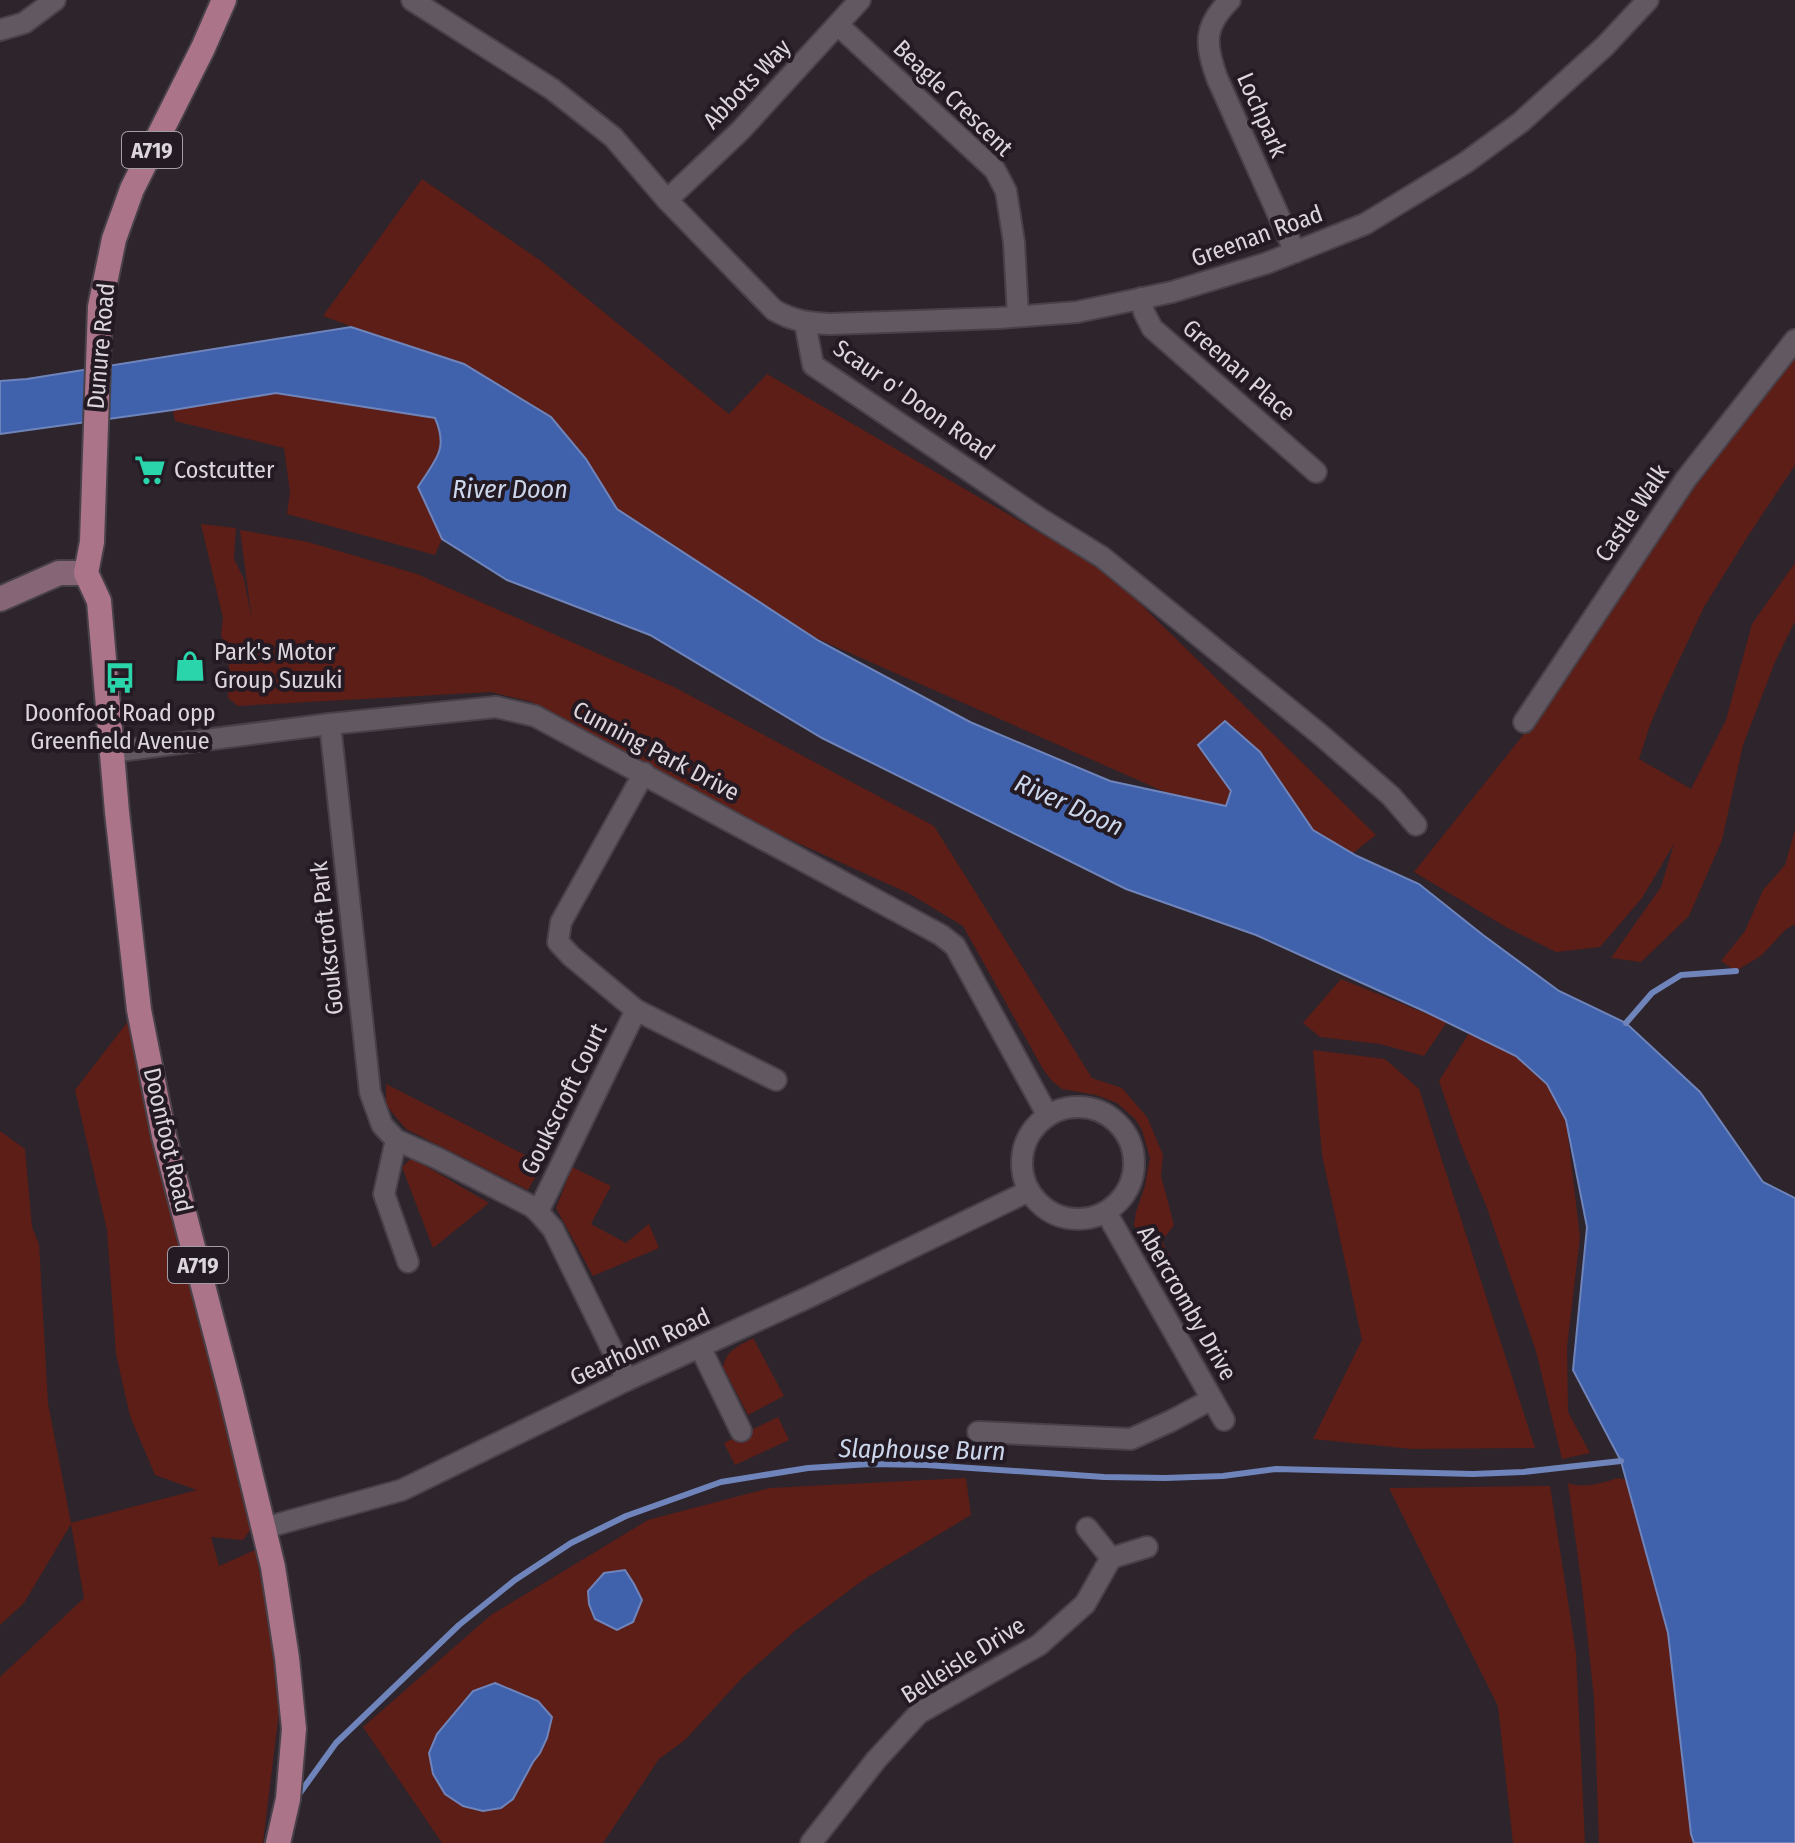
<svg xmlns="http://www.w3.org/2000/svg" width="1795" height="1843" font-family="'Fira Sans Condensed',sans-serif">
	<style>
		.green { fill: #5d1e17; fill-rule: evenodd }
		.water { fill: #4061ab; stroke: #6f84ba; stroke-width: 2 }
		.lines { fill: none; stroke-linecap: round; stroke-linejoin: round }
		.stream { stroke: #6f84ba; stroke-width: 6 }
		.street-casing { stroke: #494149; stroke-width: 24 }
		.secondary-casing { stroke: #494149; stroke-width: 28 }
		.primary-casing { stroke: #494149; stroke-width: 28 }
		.street { stroke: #625862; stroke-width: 20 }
		.secondary { stroke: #866676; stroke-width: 24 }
		.primary { stroke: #ab7489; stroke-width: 24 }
		.labels { text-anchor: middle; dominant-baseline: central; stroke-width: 8; stroke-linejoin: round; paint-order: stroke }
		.shield { fill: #231a23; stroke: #a49ea4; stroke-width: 2 }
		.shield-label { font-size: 22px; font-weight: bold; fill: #dcd6dc }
		.street-label { font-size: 24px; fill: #dcd6dc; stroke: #231a23 }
		.poi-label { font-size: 24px; fill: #dcd6dc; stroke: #231a23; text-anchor: start }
		.water-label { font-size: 26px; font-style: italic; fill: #cdd7ec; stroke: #231a23 }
	</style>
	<rect width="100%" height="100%" fill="#2d242c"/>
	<g class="green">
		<polygon points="422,179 541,261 729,414 767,374 1109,573 1376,835 1335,867 628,555 416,350 323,316"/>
		<polygon points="1795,347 1795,465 1746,539 1704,607 1665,690 1650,725 1639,759 1691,789 1726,720 1752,624 1795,563 1795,621 1775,662 1743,745 1722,840 1689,916 1641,962 1611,958 1661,887 1674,844 1642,898 1600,947 1556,952 1506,927 1414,872 1536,719 1692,478"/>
		<path d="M276,393L435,418C449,450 435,460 418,487L442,539L435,555L287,514L290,492L284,448L175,421L173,410Z"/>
		<polygon points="201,524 236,528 234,559 244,579 252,621 240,530 308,542 417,574 674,687 934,826 1092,1078 1122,1088 1147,1117 1163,1155 1161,1176 1174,1225 1162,1241 1178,1274 1163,1278 1134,1225 1136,1212 1145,1186 1150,1158 1142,1130 1135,1119 1117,1103 1096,1095 1062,1089 1052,1081 1043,1069 963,926 910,894 644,773 532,702 491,692 238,706 228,698 230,671 221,634 223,618"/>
		<polygon points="1795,830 1795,924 1785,930 1762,955 1736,971 1721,961 1745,931 1763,890 1785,865"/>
		<polygon points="1341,979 1447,1022 1424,1056 1380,1044 1320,1037 1303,1023"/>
		<polygon points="136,1011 251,1529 243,1540 211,1537 219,1566 255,1550 282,1687 263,1843 0,1843 0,1677 84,1598 71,1524 24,1603 0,1625 0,1131 25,1149 32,1227 39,1244 48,1403 71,1523 197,1490 155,1475 130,1416 116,1354 107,1230 75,1090"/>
		<polygon points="1469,1033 1516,1056 1547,1084 1566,1120 1580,1237 1567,1347 1568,1412 1590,1453 1562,1459 1536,1351 1487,1208 1461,1145 1439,1081"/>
		<polygon points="1313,1050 1385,1059 1419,1089 1535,1448 1412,1449 1313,1439 1362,1340 1322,1155"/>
		<polygon points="386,1084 543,1164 528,1190 406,1129 386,1105"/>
		<polygon points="412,1158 489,1203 433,1248 402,1167"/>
		<polygon points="572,1167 611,1186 591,1224 626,1243 649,1224 659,1248 593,1276 556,1208"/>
		<path d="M753,1338L784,1396L748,1415L723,1367C726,1350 739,1346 753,1338Z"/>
		<polygon points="778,1417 789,1440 735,1465 724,1443"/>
		<path d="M966,1478L971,1515L866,1578L796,1630L743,1677L685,1740L659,1759L603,1843H442L363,1727L491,1615L648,1520L770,1488ZM495,1683L538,1701L549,1730C544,1748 532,1763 524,1780L437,1734L472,1691Z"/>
		<path d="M1618,1478L1627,1480L1668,1633L1691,1834L1694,1843H1599L1594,1698L1582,1587L1568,1483C1584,1489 1602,1483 1618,1478Z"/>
		<polygon points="1550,1486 1576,1653 1585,1843 1513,1843 1498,1706 1389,1488"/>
	</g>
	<g class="water">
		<path d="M351,327L464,364L551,417L586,459L617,509L819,641L970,722L1110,781L1226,806L1231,791L1198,745L1225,721L1260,752L1313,830L1357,856L1419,884L1483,935L1559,991L1626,1023L1700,1092L1763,1182L1795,1198V1843H1694L1691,1834L1668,1633L1621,1461L1573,1370L1587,1227L1566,1120L1547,1084L1516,1056L1424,1011L1256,935L1126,889L822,738L650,635L507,580L442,539L418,487C435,460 449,450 435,418L276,393L173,410L0,434V381L27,379Z"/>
		<polygon points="625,1570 634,1584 642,1600 633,1622 617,1630 595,1619 589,1604 588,1591 604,1573"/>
		<polygon points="495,1683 538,1701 552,1717 547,1738 540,1753 533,1762 513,1799 501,1808 483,1811 463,1806 445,1794 433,1774 429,1753 437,1734 473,1691"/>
	</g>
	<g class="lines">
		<g class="stream">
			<polyline points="1626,1023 1652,993 1681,975 1736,971"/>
			<polyline points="297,1797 336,1743 459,1625 515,1580 571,1543 626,1516 721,1482 808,1468 870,1464 927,1465 1104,1477 1165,1478 1223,1476 1276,1469 1473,1474 1523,1472 1621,1461"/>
		</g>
		<defs>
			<g id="street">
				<path d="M412,0L552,89L613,137L667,200L774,310C793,321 809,323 830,324L999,318L1077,312L1172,292L1267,263L1365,224L1465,163L1521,122L1605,46L1648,0"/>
				<path d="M1230,0C1203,27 1205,44 1217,78L1295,252"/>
				<polyline points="838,25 995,170 1006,191 1014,242 1018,316"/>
				<polyline points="0,30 24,23 55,0"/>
				<polyline points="667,200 741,130 860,0"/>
				<polyline points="1141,298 1144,312 1152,328 1316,472"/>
				<polyline points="805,323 813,365 1039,518 1102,557 1322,736 1391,796 1416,825"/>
				<polyline points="1524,722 1686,479 1795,340"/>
				<polyline points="330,724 370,1092 382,1125 396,1140 437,1158 531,1206 538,1212 553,1229 627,1380"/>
				<polyline points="111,752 330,724 496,707 535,716 941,935 955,946 1048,1116"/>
				<polyline points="644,773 561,922 558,942 571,956 636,1010 776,1080"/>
				<circle cx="1078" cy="1163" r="56"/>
				<polyline points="396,1140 384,1194 408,1262"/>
				<polyline points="538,1212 636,1010"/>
				<polyline points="1106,1212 1224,1420"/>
				<polyline points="700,1347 741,1431"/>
				<polyline points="978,1432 1131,1439 1171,1421 1212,1399"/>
				<polyline points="264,1528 402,1490 627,1380 809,1297 1029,1191"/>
				<polyline points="1087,1528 1111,1558"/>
				<polyline points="811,1843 876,1760 919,1713 1039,1645 1085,1604 1111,1558 1147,1547"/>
			</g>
			<polyline id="secondary" points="0,599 59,573 86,573"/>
			<polyline id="primary" points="224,0 203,48 132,189 114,239 100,307 92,542 86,573 99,601 117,812 139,1010 164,1136 231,1393 273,1567 287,1658 294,1729 288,1799 278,1843"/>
		</defs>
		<use href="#street" class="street-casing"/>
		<use href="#secondary" class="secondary-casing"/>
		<use href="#primary" class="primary-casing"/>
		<use href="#street" class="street"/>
		<use href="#secondary" class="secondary"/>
		<use href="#primary" class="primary"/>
	</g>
	<defs>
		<symbol id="supermarket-bare" viewBox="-9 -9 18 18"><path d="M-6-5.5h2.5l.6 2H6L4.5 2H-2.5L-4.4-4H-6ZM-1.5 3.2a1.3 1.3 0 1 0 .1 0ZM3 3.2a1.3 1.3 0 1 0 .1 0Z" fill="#2bd5ac" stroke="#231a23" stroke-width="2.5" paint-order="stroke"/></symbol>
		<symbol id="shop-bare" viewBox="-9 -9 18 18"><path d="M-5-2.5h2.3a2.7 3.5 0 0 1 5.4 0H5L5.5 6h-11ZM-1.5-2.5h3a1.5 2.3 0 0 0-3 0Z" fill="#2bd5ac" stroke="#231a23" stroke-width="2.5" paint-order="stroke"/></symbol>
		<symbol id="bus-bare" viewBox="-9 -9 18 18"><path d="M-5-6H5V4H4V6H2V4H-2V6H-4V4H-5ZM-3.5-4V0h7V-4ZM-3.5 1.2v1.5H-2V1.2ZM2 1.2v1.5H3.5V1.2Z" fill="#2bd5ac" stroke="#231a23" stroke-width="2.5" paint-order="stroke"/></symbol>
	</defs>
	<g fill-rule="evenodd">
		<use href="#supermarket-bare" x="128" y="448" width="44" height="44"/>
		<use href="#shop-bare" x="168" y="644" width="44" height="44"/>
		<use href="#bus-bare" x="98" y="656" width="44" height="44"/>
	</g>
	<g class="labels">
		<g class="shield">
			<rect x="122" y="132" width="60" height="36" rx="6"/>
			<rect x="168" y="1247" width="60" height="36" rx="6"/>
		</g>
		<g class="shield-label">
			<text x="152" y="150">A719</text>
			<text x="198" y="1265">A719</text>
		</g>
		<g class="street-label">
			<text transform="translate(747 84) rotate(-46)">Abbots Way</text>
			<text transform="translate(953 98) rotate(44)">Beagle Crescent</text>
			<text transform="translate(1262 115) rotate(66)">Lochpark</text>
			<text transform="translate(1257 236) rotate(-20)">Greenan Road</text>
			<text transform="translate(101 346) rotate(-85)">Dunure Road</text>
			<text transform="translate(1239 370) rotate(41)">Greenan Place</text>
			<text transform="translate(914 400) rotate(35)">Scaur o' Doon Road</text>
			<text transform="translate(1632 513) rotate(-56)">Castle Walk</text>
			<text transform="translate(656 751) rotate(28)">Cunning Park Drive</text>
			<text transform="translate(327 938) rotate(-96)">Goukscroft Park</text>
			<text transform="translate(564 1099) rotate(-64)">Goukscroft Court</text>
			<text transform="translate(168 1140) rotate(77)">Doonfoot Road</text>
			<text transform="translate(1187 1303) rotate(60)">Abercromby Drive</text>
			<text transform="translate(640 1347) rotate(-25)">Gearholm Road</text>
			<text transform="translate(963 1660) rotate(-32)">Belleisle Drive</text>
		</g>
		<g class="poi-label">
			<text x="174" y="470">Costcutter</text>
			<text x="214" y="652">Park's Motor<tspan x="214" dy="28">Group Suzuki</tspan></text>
			<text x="120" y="713" text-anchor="middle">Doonfoot Road opp<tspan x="120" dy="28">Greenfield Avenue</tspan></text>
		</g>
		<g class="water-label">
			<text x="510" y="489">River Doon</text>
			<text transform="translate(1069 805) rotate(24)">River Doon</text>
			<text transform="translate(922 1450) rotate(1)">Slaphouse Burn</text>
		</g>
	</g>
</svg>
